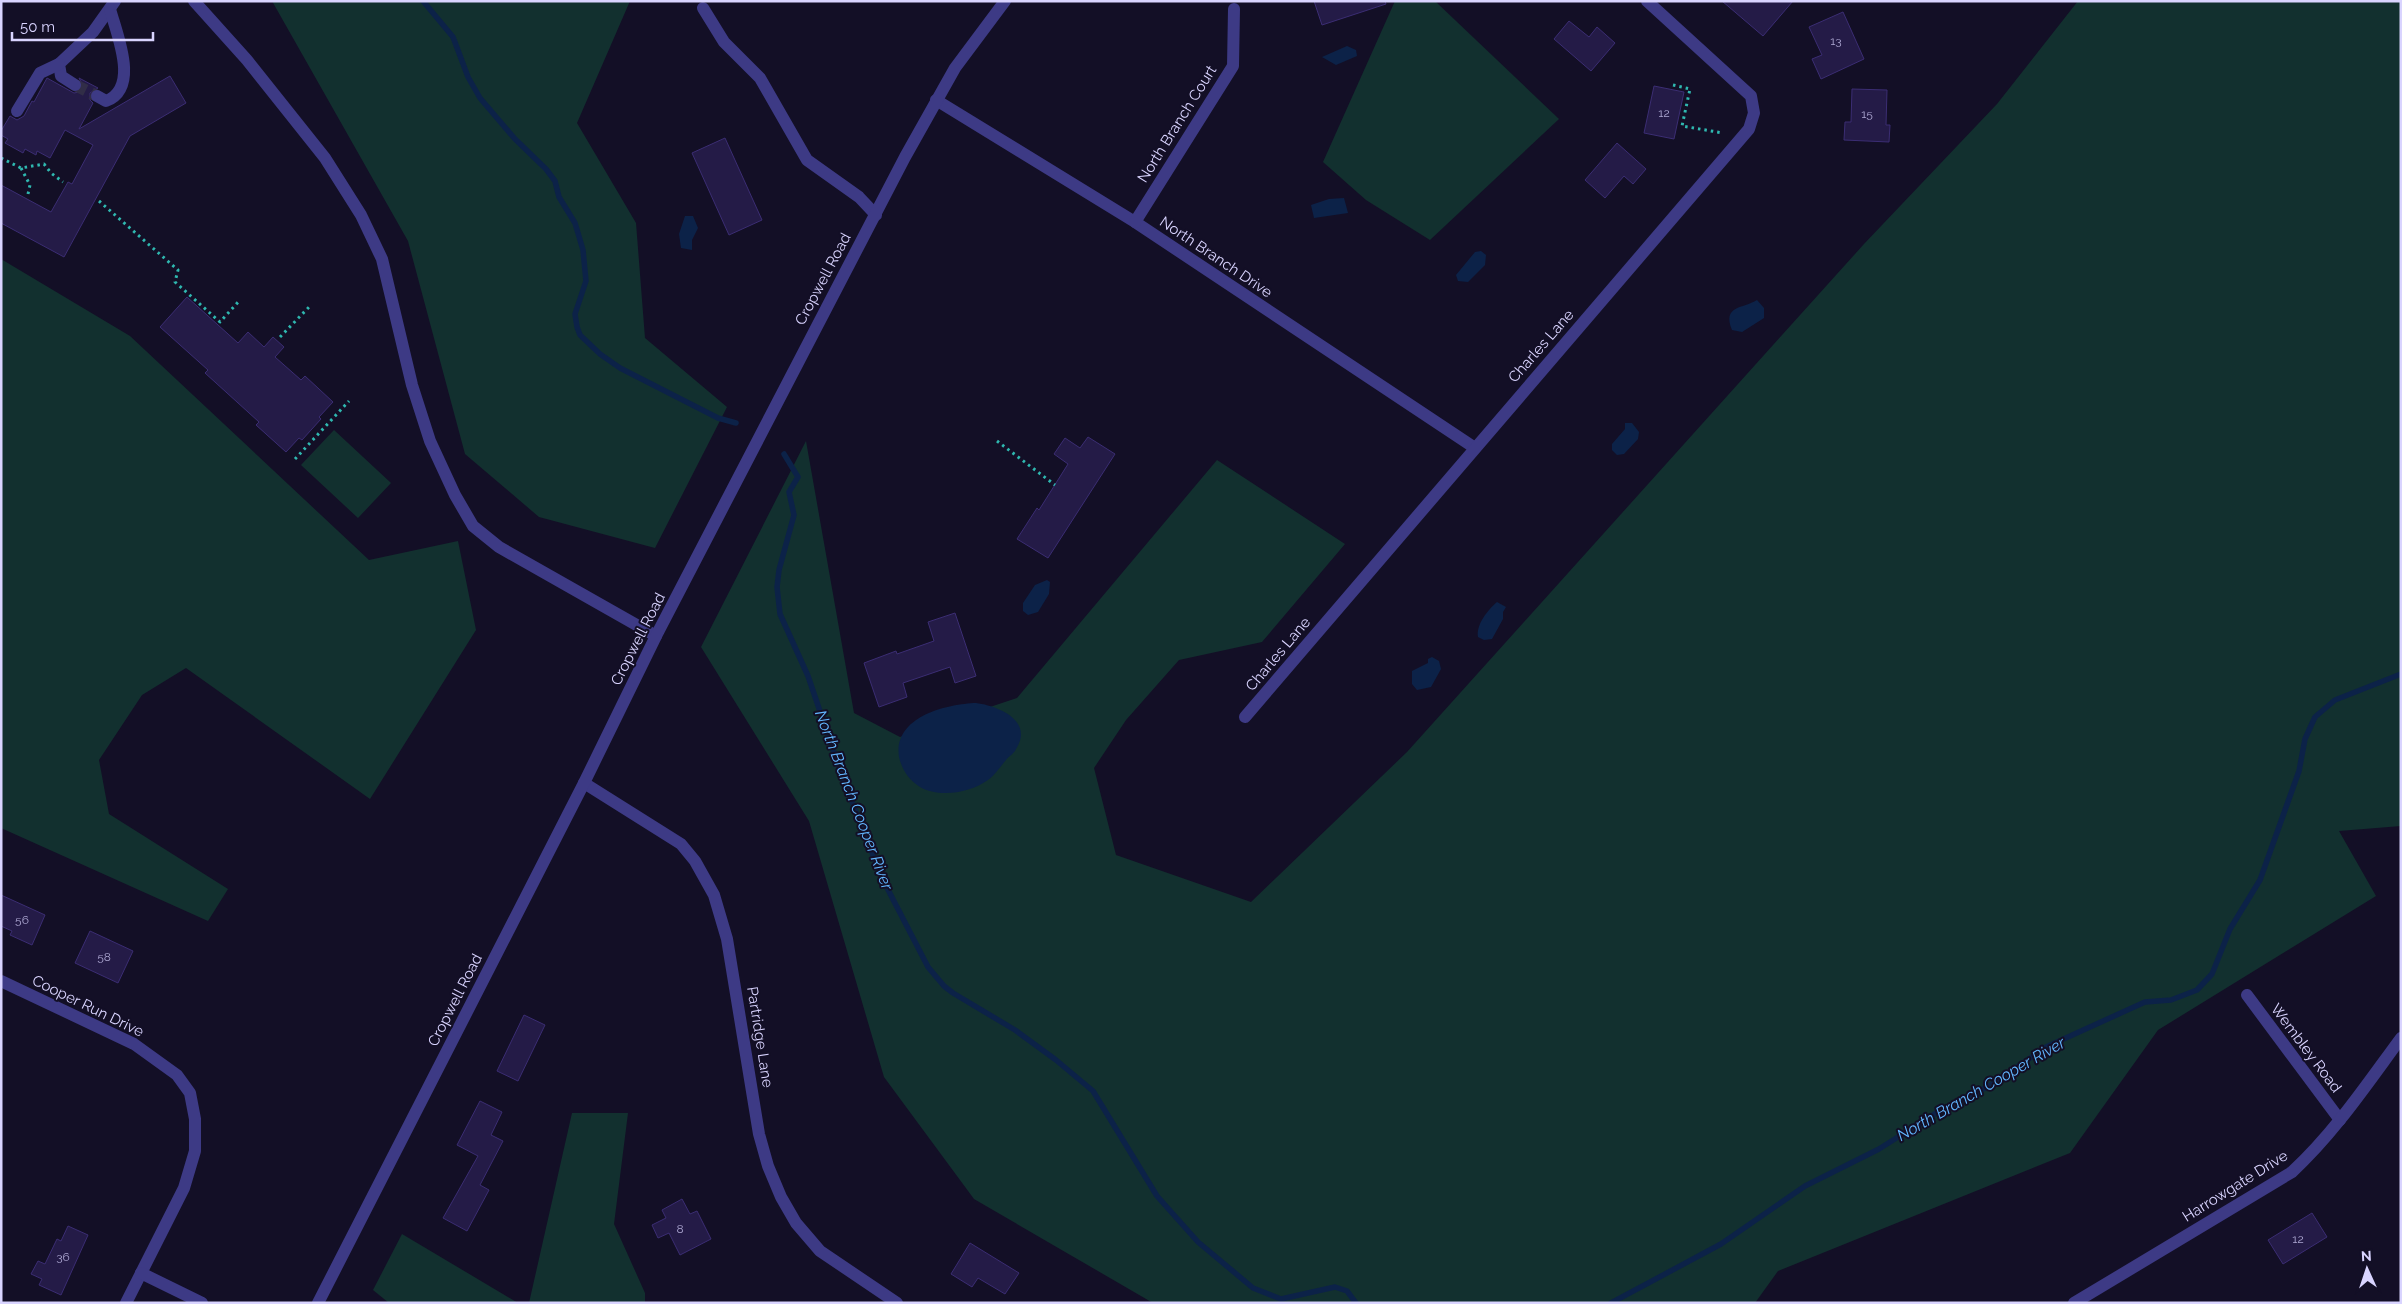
<svg xmlns="http://www.w3.org/2000/svg" width="2402" height="1304" font-family="Raleway,sans-serif">
	<style>
		.green { fill: #12302f }
		.water { fill: #0c2248 }
		.lines { fill: none; stroke-linecap: round; stroke-linejoin: round }
		.stream { stroke: #0c2248; stroke-width: 5.5 }
		.building { fill: #241b47; stroke: #3b2d73 }
		.minor-tunnel { stroke: #312d47; stroke-width: 12; stroke-dasharray: 12 6; stroke-linecap: butt }
		.path { stroke: #2fb8b0; stroke-width: 3; stroke-dasharray: 2.5 4; stroke-linecap: butt }
		.minor { stroke: #3d3a85; stroke-width: 12 }
		.labels { text-anchor: middle; dominant-baseline: central; stroke-width: 4; stroke-linejoin: round; paint-order: stroke }
		.number-label { font-size: 12px; fill: #aca6d1 }
		.street-label { font-size: 15px; fill: #d9d4ff; stroke: #130f26 }
		.water-label { font-size: 16px; font-style: italic; fill: #62b6ff; stroke: #130f26 }
	</style>
	<rect width="100%" height="100%" fill="#130f26"/>
	<g class="green">
		<polygon points="272,1 630,1 577,123 636,223 645,338 727,407 655,548 539,517 465,454 408,241"/>
		<polygon points="1395,1 1435,1 1559,119 1430,240 1366,200 1323,162"/>
		<polygon points="2078,1 2401,1 2401,826 2339,831 2376,896 2158,1030 2070,1153 1778,1271 1755,1303 1153,1303 974,1199 884,1077 809,821 701,647 806,441 854,713 900,737 1017,698 1217,460 1345,544 1262,642 1179,660 1126,720 1094,768 1116,855 1251,902 1407,752 1864,244 1997,104"/>
		<polygon points="1,259 130,336 369,560 458,541 476,630 370,799 186,668 142,695 99,760 109,814 228,889 208,921 1,828"/>
		<polygon points="334,430 391,483 358,518 301,465"/>
		<polygon points="572,1113 628,1113 614,1224 645,1293 645,1303 529,1303"/>
		<polygon points="402,1234 518,1303 389,1303 373,1290"/>
	</g>
	<g class="water">
		<polygon points="1347,46 1356,50 1357,56 1336,65 1322,57"/>
		<polygon points="1344,198 1348,213 1314,218 1311,205 1329,199"/>
		<polygon points="685,216 693,216 698,228 692,240 692,250 681,248 679,234"/>
		<polygon points="1481,251 1486,255 1485,265 1468,282 1458,281 1456,275 1475,252"/>
		<path d="M1757,300L1764,308V318L1742,332L1732,330C1722,305 1743,309 1757,300Z"/>
		<polygon points="1625,423 1632,423 1639,432 1638,439 1624,454 1617,455 1612,450 1612,444 1625,429"/>
		<polygon points="1047,580 1050,582 1049,594 1038,612 1028,615 1023,611 1023,603 1035,585"/>
		<path d="M1497,602L1506,607L1503,612V619L1492,639L1484,640L1478,637C1476,624 1488,610 1497,602Z"/>
		<polygon points="1432,657 1439,661 1441,669 1431,687 1417,690 1412,684 1412,671 1428,663 1428,659"/>
		<path d="M976,703C999,706 1034,721 1016,749C1014,754 1009,756 1006,760C1000,767 995,775 988,780C970,793 939,798 920,787C909,780 902,770 899,757C893,717 946,704 976,703Z"/>
	</g>
	<g class="lines">
		<g class="stream">
			<polyline points="423,1 453,37 468,77 480,98 515,139 546,169 555,181 559,197 575,223 583,250 586,281 575,314 577,327 580,335 600,354 620,368 718,418 736,423"/>
			<polyline points="784,454 798,477 789,492 794,515 779,570 777,587 780,614 808,676 842,776 882,878 928,967 944,986 953,993 1015,1030 1056,1060 1093,1091 1157,1196 1198,1242 1253,1288 1281,1299 1335,1287 1347,1291 1356,1303"/>
			<polyline points="1611,1303 1721,1244 1805,1186 1879,1149 1936,1113 1991,1085 2046,1047 2145,1002 2171,1000 2197,990 2212,974 2230,929 2260,880 2299,771 2305,739 2315,717 2335,700 2401,674"/>
		</g>
	</g>
	<g class="building">
		<polygon points="1314,1 1385,1 1386,4 1322,25"/>
		<polygon points="1722,1 1793,1 1763,36"/>
		<polygon points="1843,12 1864,59 1821,79 1812,59 1822,55 1809,27"/>
		<polygon points="1569,21 1589,37 1597,27 1615,43 1591,71 1554,39"/>
		<polygon points="170,76 186,103 130,136 64,257 1,223 1,185 51,212 68,182 72,184 93,145 65,130 50,158 37,151 36,155 25,149 23,153 5,143 8,139 1,135 1,131 10,116 17,120 24,116 32,101 34,102 47,78 74,93 79,92 83,86 79,78 98,88 90,93 90,100 93,103 79,129"/>
		<polygon points="1654,86 1684,92 1674,139 1644,133"/>
		<polygon points="1852,89 1887,90 1886,125 1890,125 1889,142 1844,140 1845,122 1851,122"/>
		<polygon points="725,138 762,220 729,235 692,153"/>
		<polygon points="1617,143 1646,169 1633,184 1624,176 1605,198 1585,180"/>
		<polygon points="187,297 238,343 248,332 264,347 273,337 284,347 275,357 301,380 305,376 333,402 319,417 321,419 302,440 299,438 286,452 256,425 259,422 205,373 208,370 160,327"/>
		<polygon points="1088,437 1115,454 1048,558 1017,539 1037,508 1039,510 1068,464 1054,454 1065,438 1080,448"/>
		<polygon points="955,613 976,676 955,683 950,667 903,683 907,697 879,707 864,663 896,651 897,654 934,641 928,622"/>
		<polygon points="1,895 45,915 32,945 10,935 12,931 1,926"/>
		<polygon points="90,931 133,951 118,983 75,963"/>
		<polygon points="524,1015 545,1025 518,1081 497,1071"/>
		<polygon points="480,1101 502,1112 491,1135 503,1141 480,1185 489,1190 467,1231 443,1218 478,1156 457,1145"/>
		<polygon points="682,1199 690,1214 697,1211 711,1239 680,1255 669,1233 658,1238 652,1225 666,1218 662,1210"/>
		<polygon points="2312,1213 2327,1237 2283,1264 2268,1240"/>
		<polygon points="68,1226 88,1235 61,1295 39,1285 42,1279 31,1274 38,1261 45,1264 57,1239 61,1241"/>
		<polygon points="970,1243 1019,1273 1005,1294 978,1278 972,1287 951,1274"/>
	</g>
	<g class="lines">
		<polyline class="minor-tunnel" points="75,85 97,96"/>
		<g class="path">
			<polyline points="1673,85 1690,89 1682,126 1723,133"/>
			<polyline points="1,158 21,168 44,164 51,173 63,182"/>
			<polyline points="21,168 30,185 28,194"/>
			<polyline points="99,201 178,270 175,282 220,322 240,300"/>
			<polyline points="280,337 311,305"/>
			<polyline points="997,441 1055,485"/>
			<polyline points="295,459 349,401"/>
		</g>
		<g class="minor">
			<polyline points="194,1 247,60 325,158 361,215 382,259 412,385 430,441 455,495 473,526 499,547 656,636"/>
			<polyline points="703,8 724,42 760,78 807,160 859,197 876,215"/>
			<polyline points="75,85 61,76 59,64 93,32 115,1"/>
			<path d="M97,96L106,101C140,88 117,35 110,9"/>
			<polyline points="936,100 1135,222 1475,448"/>
			<polyline points="17,111 40,73 59,64"/>
			<polyline points="1135,222 1233,66 1234,9"/>
			<polyline points="1245,717 1749,129 1754,113 1751,96 1647,1"/>
			<polyline points="584,783 681,844 695,861 714,895 727,939 759,1134 768,1166 781,1197 796,1223 820,1251 897,1303"/>
			<polyline points="1,981 134,1044 177,1075 190,1093 195,1119 195,1151 184,1188 126,1303"/>
			<polyline points="2247,995 2340,1120"/>
			<polyline points="141,1273 202,1303"/>
			<polyline points="318,1303 584,783 656,636 905,157 955,68 1005,1"/>
			<path d="M2074,1303L2292,1172C2335,1132 2367,1084 2401,1038"/>
		</g>
	</g>
	<g class="labels">
		<g class="number-label">
			<text x="1836" y="41">13</text>
			<text x="1664" y="113">12</text>
			<text x="1867" y="114">15</text>
			<text x="22" y="920">56</text>
			<text x="104" y="957">58</text>
			<text x="680" y="1229">8</text>
			<text x="2298" y="1239">12</text>
			<text x="63" y="1257">36</text>
		</g>
		<g class="street-label">
			<text transform="translate(1177 124) rotate(-58)">North Branch Court</text>
			<text transform="translate(1216 257) rotate(34)">North Branch Drive</text>
			<text transform="translate(823 279) rotate(-62)">Cropwell Road</text>
			<text transform="translate(1541 346) rotate(-49)">Charles Lane</text>
			<text transform="translate(638 639) rotate(-63)">Cropwell Road</text>
			<text transform="translate(1278 654) rotate(-50)">Charles Lane</text>
			<text transform="translate(455 1000) rotate(-63)">Cropwell Road</text>
			<text transform="translate(88 1006) rotate(26)">Cooper Run Drive</text>
			<text transform="translate(760 1037) rotate(81)">Partridge Lane</text>
			<text transform="translate(2306 1048) rotate(53)">Wembley Road</text>
			<text transform="translate(2235 1186) rotate(-32)">Harrowgate Drive</text>
		</g>
		<g class="water-label">
			<text transform="translate(854 800) rotate(69)">North Branch Cooper River</text>
			<text transform="translate(1981 1089) rotate(-30)">North Branch Cooper River</text>
		</g>
	</g>
	<rect width="2402" height="1304" fill="none" stroke="#d9d4ff" stroke-width="5"/>
	<g transform="translate(2367 1269) rotate(357)" stroke="#130f26" stroke-width="4" paint-order="stroke">
	<path d="M0-4L9 19L0 12L-9 19Z" fill="#d9d4ff"/>
	<text y="-8" font-size="14" font-weight="bold" text-anchor="middle" fill="#d9d4ff">N</text>
	</g>
	<path d="M12 32v8h141v-8" fill="none" stroke="#d9d4ff" stroke-width="2.5"/>
	<text x="20" y="32" font-size="15" fill="#d9d4ff" stroke="#130f26" stroke-width="4" paint-order="stroke">50 m</text>
</svg>
